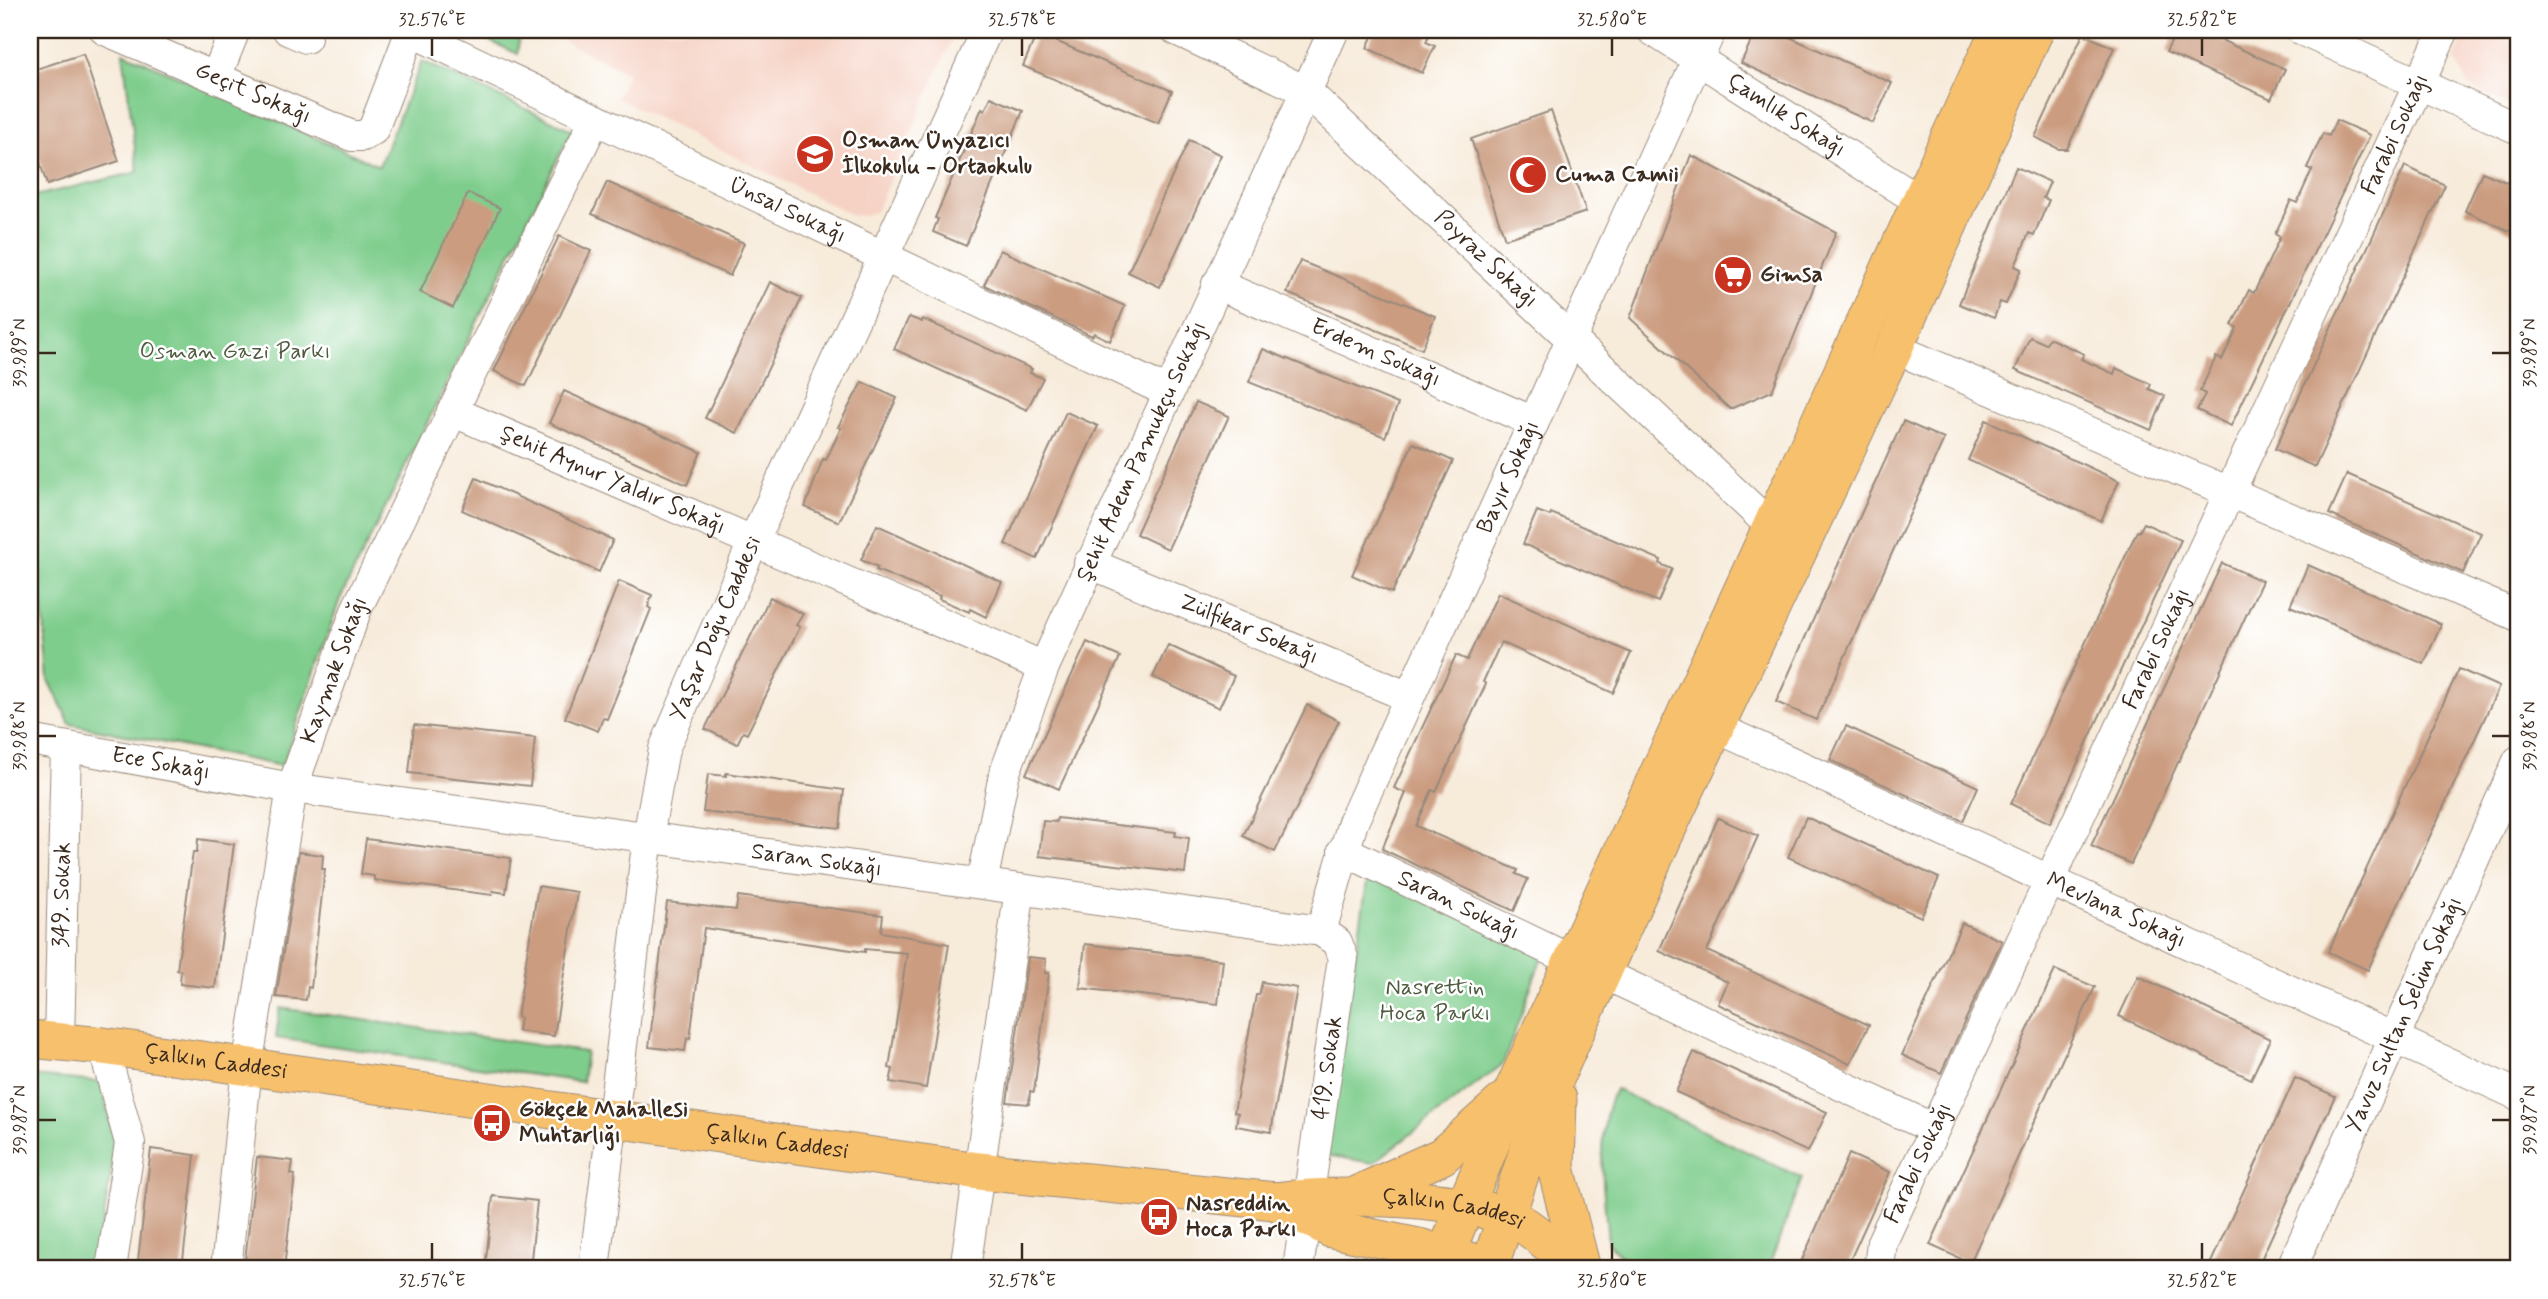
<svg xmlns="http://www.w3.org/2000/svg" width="2548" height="1299" font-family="Mynerve,sans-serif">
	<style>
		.built { fill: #f6d2c4 }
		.green { fill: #7fcd8d; stroke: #5d7c56; stroke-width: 2 }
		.building { fill: #cb9c80 }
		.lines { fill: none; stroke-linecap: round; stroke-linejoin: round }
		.minor-casing { stroke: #998a7c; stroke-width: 32 }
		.major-casing { stroke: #998a7c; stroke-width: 39 }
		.minor { stroke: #fff; stroke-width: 30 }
		.major { stroke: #f7c06c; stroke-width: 37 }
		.ticks { fill: none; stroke: #3b2a1e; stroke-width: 2.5 }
		.labels { text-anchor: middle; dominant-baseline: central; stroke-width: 5; stroke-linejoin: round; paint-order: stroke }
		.street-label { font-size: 23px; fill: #3b2a1e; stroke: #fff }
		.poi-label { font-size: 23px; font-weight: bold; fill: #3b2a1e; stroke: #fff; text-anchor: start }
		.park-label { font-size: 23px; fill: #4f5b3f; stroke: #fff }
		.neatline { fill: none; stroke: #3b2a1e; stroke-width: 2.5 }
		.ticks-label { font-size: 18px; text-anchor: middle; fill: #3b2a1e }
	</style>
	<rect width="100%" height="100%" fill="#fff"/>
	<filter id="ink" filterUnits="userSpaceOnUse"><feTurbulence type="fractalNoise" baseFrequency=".0143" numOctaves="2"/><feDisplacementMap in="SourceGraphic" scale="14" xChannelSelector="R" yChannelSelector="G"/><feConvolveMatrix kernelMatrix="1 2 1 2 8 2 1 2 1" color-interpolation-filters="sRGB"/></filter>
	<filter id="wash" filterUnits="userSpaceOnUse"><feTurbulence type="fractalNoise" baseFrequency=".00686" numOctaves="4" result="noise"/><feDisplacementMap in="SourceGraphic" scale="28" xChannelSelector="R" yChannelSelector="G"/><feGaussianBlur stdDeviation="1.57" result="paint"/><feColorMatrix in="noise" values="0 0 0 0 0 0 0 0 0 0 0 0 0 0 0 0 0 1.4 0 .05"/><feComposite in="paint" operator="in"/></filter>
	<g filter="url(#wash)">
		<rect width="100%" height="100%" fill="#f7ebda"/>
		<g class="built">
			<polygon points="542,30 956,30 876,211 864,216 852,215 617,98 628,73"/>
			<polygon points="2467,30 2518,30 2518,109 2469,87 2454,59"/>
		</g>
		<g class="green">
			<polygon points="465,30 519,30 518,54"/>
			<polygon points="123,52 379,166 422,61 572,130 340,599 282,766 70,724 49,680 30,460 30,197 138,172"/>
			<polygon points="1369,870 1543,954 1503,1064 1373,1163 1324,1155"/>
			<polygon points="280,1008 586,1052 582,1082 276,1038"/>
			<polygon points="30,1076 101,1082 115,1145 96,1269 30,1269"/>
			<path d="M1615,1089L1802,1178L1768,1269H1635L1608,1244C1605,1193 1593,1137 1615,1089Z"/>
		</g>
		<g id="blocks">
			<g class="building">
				<polygon points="1375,30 1431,30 1426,42 1435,46 1422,73 1367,48"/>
				<polygon points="1756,30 1774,30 1892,83 1873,123 1741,63"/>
				<polygon points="2177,30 2199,30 2285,69 2271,99 2166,52"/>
				<polygon points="1037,33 1172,91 1158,123 1023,66"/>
				<polygon points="2083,34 2114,48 2067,149 2059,149 2035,137"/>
				<polygon points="83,54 119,161 47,185 30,131 30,71"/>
				<polygon points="991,97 1023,111 966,246 933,232 938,219 935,218 982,108 985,110"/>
				<polygon points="1551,111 1586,212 1505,239 1471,139"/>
				<polygon points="2336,120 2370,135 2231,426 2197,410 2205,394 2200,391 2216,357 2222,360 2237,328 2232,325 2249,290 2254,293 2280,237 2275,234 2291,200 2297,203 2312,170 2307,168 2323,133 2329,136"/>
				<polygon points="1189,140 1221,155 1160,287 1128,272"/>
				<polygon points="1691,155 1836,232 1772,391 1730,409 1630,318"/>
				<polygon points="2405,166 2445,185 2315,467 2275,449"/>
				<polygon points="2016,167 2050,182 2043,198 2049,200 2034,235 2029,233 2022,250 2015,266 2021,269 2006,304 2000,302 1994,318 1959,304"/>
				<polygon points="2482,172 2518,187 2518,235 2465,211"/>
				<polygon points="607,182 744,243 730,276 592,214"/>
				<polygon points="468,193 500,208 453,308 420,292"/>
				<polygon points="559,236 591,251 526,386 494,371"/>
				<polygon points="1000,250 1125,306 1110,341 1094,333 1092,336 984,285"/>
				<polygon points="1300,261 1435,316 1422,349 1287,293"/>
				<polygon points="770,282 802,298 737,433 705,418"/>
				<polygon points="909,317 922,322 923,319 1032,369 1030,373 1043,378 1027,410 894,349"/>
				<polygon points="2030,337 2046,344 2049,338 2084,354 2081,359 2114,374 2116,368 2151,384 2149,389 2165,396 2151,430 2015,370"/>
				<polygon points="1263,349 1398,404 1385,437 1249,382"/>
				<polygon points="862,382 897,398 839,522 805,507 823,459 826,460 841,428 838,427"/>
				<polygon points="564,391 701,452 687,485 549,423"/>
				<polygon points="1196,402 1229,416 1168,549 1136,534"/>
				<polygon points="1066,412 1098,426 1037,559 1005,544"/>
				<polygon points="1986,420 2119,481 2101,521 1968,460"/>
				<polygon points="1903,421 1944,439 1816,720 1776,702"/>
				<polygon points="1413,443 1453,461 1392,593 1352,575"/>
				<polygon points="2347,474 2481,533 2463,573 2329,514"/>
				<polygon points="476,478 613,540 599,572 462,510"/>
				<polygon points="1537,511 1550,516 1551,513 1661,560 1660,564 1672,569 1658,602 1523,544"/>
				<polygon points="2144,523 2181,540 2050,823 2011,804 2137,531 2139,532"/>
				<polygon points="877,525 1002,582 986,617 970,609 969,612 939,599 940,596 876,570 878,567 861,560"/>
				<polygon points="2222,563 2262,581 2131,864 2091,846"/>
				<polygon points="2308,565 2441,624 2424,664 2290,606"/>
				<polygon points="619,581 652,595 648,607 651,609 607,719 603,718 598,731 565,718"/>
				<polygon points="1498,593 1631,653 1613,693 1501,642 1483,682 1486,684 1436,792 1432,790 1416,826 1518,870 1516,874 1528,879 1514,911 1382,849 1406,793 1394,788 1456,655 1467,660"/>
				<polygon points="770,597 803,614 796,625 800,627 747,734 743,732 737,744 705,729"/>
				<polygon points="1087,642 1120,657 1059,789 1026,774"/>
				<polygon points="1168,645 1234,676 1219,708 1153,677"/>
				<polygon points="2459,669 2499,687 2368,970 2328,952"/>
				<polygon points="1307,705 1339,721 1275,852 1243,836"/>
				<polygon points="414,725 535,738 530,786 409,773"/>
				<polygon points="1846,726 1978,787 1963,821 1830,760"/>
				<polygon points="726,773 844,790 840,828 703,812 708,774 726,776"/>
				<polygon points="1806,817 1939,878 1921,917 1788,857"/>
				<polygon points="1057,818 1176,832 1175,836 1189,838 1185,873 1039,856 1043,821 1056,822"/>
				<polygon points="1718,818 1758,836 1707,951 1869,1025 1850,1064 1718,1004 1728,982 1659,951"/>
				<polygon points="198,839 234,844 215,988 180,984 181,971 177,970 193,852 197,852"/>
				<polygon points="366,839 511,858 506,893 493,891 492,895 374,880 374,876 361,874"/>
				<polygon points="299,852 323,855 322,869 325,869 311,988 308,987 306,1000 276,997"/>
				<polygon points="538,886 577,892 554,1036 518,1031 520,1018 517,1017"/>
				<polygon points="738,896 883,915 881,932 949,944 926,1088 890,1082 893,1069 889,1068 907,953 865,949 865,952 704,928 690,1039 687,1038 685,1051 649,1047 667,902 736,910"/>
				<polygon points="1962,923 2002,941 1941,1073 1902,1055"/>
				<polygon points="1085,944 1223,960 1218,1004 1080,988"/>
				<polygon points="1028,957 1046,959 1045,973 1049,973 1034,1092 1030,1091 1029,1104 1007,1102"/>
				<polygon points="2055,970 2095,987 1970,1263 1930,1245"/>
				<polygon points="2138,976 2270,1039 2251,1079 2119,1016"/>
				<polygon points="1262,982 1297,988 1271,1132 1236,1126 1238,1113 1234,1112 1256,995 1259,995"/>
				<polygon points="1694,1052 1827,1112 1808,1152 1676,1092"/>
				<polygon points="2295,1078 2335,1096 2264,1253 2257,1269 2208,1269"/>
				<polygon points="151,1149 195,1155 182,1269 137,1269"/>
				<polygon points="1849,1154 1890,1172 1846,1269 1798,1269"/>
				<polygon points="257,1157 293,1161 291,1174 295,1175 284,1269 244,1269"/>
				<polygon points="493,1196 537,1201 530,1269 485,1269"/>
			</g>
		</g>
	</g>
	<g filter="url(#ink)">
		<use href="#blocks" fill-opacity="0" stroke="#998a7c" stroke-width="2"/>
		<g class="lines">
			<defs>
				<g id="minor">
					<path id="s1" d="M105,30L352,136H363L373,130L407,41L408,30"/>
					<polyline points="288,30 306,38"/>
					<path id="s2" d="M408,30L1168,392"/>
					<path id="s3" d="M1176,30L1306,91L1772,527"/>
					<path id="s4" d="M1652,30L1921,202"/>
					<polyline points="2301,30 2518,129"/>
					<polyline points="216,77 235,30"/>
					<path id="s5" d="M1217,284L1534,422"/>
					<polyline points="1894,348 2518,616"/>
					<path id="s6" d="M452,411L1044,667"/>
					<path id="s7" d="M1089,563L1409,697"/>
					<path id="s8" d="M1715,727L2518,1095"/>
					<path id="s9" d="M30,740L292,788L1321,931L1337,942L1343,958L1298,1269"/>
					<path id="s10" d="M1343,850L1573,961"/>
					<path id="s11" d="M982,883L1004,775L1044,667L1334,30"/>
					<path id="s12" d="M1321,931L1353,822L1711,30"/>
					<polyline points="1602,973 1934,1129"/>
					<path id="s13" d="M59,1042L66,747"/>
					<polyline points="103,1046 130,1143 111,1269"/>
					<path id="s14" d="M226,1269L247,1067L292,788L357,608L595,119"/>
					<path id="s15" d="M594,1269L648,837L664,749L754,540L987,30"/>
					<polyline points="965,1269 1020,889"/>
					<path id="s16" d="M1879,1269L1882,1242L2444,30"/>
					<path id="s17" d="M2291,1269L2518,761"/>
				</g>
				<g id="major">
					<path id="s18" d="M30,1039L103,1046L979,1171L1275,1201C1331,1193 1476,1195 1524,1225C1543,1237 1560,1255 1578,1269"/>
					<polyline points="1558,1099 1556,1168 1582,1269"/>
					<polyline points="1358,1194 1442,1156 1505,1100"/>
					<polyline points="1275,1201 1331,1229 1419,1247 1470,1261"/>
					<polyline points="1446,1253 1511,1095 1999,30"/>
					<polyline points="1489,1268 1532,1139 1559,1069 1664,836 1894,348 2035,30"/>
				</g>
			</defs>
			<use href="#minor" class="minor-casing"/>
			<use href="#major" class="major-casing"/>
			<use href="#minor" class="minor"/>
			<use href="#major" class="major"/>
		</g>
	</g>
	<path class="ticks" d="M432,38V56M1022,38V56M1612,38V56M2202,38V56M38,353H56M2492,353H2510M38,736H56M2492,736H2510M38,1120H56M2492,1120H2510M432,1243V1260M1022,1243V1260M1612,1243V1260M2202,1243V1260"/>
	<defs>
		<symbol id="school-disc" viewBox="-11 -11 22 22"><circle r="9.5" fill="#c8321e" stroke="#fff"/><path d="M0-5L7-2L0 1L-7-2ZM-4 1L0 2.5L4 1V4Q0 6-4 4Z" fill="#fff"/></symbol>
		<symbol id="mosque-disc" viewBox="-11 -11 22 22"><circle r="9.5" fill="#c8321e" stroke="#fff"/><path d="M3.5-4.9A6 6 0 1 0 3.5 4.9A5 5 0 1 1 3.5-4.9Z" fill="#fff"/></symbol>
		<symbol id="supermarket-disc" viewBox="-11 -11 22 22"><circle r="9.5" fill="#c8321e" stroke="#fff"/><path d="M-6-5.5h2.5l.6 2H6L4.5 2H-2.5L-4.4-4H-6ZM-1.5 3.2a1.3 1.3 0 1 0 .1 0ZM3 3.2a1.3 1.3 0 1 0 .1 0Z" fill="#fff"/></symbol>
		<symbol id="bus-disc" viewBox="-11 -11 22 22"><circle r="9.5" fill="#c8321e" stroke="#fff"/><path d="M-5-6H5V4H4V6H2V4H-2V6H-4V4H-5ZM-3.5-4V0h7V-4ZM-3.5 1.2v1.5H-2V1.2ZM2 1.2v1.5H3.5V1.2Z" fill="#fff"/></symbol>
	</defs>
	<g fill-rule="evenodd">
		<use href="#school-disc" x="793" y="132" width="44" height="44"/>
		<use href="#mosque-disc" x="1506" y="153" width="44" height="44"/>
		<use href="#supermarket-disc" x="1711" y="253" width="44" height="44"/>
		<use href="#bus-disc" x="470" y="1101" width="44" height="44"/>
		<use href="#bus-disc" x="1137" y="1195" width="44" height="44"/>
	</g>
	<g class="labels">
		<g class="street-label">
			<text stroke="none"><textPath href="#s1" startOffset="161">Geçit Sokağı</textPath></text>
			<text stroke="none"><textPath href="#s4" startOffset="159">Çamlık Sokağı</textPath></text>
			<text stroke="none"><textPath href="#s16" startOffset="1248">Farabi Sokağı</textPath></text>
			<text stroke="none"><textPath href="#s2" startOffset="420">Ünsal Sokağı</textPath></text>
			<text stroke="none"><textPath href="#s3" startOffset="390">Poyraz Sokağı</textPath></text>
			<text stroke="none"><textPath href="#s5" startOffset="173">Erdem Sokağı</textPath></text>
			<text stroke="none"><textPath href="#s11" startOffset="462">Şehit Adem Pamukçu Sokağı</textPath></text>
			<text stroke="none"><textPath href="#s12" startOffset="492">Bayır Sokağı</textPath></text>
			<text stroke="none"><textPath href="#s6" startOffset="175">Şehit Aynur Yaldır Sokağı</textPath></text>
			<text stroke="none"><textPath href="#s15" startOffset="656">Yaşar Doğu Caddesi</textPath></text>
			<text stroke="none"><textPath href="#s7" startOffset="173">Zülfikar Sokağı</textPath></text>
			<text stroke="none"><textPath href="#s16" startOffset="681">Farabi Sokağı</textPath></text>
			<text stroke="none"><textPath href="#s14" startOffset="611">Kaymak Sokağı</textPath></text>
			<text stroke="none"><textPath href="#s9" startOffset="133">Ece Sokağı</textPath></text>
			<text stroke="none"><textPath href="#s9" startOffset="796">Saran Sokağı</textPath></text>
			<text stroke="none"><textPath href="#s13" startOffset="147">349. Sokak</textPath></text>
			<text stroke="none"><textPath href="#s10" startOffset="128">Saran Sokağı</textPath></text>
			<text stroke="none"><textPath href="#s8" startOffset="441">Mevlana Sokağı</textPath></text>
			<text stroke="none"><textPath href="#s17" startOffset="278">Yavuz Sultan Selim Sokağı</textPath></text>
			<text stroke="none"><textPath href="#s18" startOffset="187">Çalkın Caddesi</textPath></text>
			<text transform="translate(1328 1068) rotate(-82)">419. Sokak</text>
			<text stroke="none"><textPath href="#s18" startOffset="754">Çalkın Caddesi</textPath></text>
			<text stroke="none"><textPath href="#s16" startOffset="114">Farabi Sokağı</textPath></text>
			<text stroke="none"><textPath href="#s18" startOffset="1435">Çalkın Caddesi</textPath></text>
		</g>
		<g class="poi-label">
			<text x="842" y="141">Osman Ünyazıcı<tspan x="842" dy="26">İlkokulu - Ortaokulu</tspan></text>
			<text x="1555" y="175">Cuma Camii</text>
			<text x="1760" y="275">Gimsa</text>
			<text x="519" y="1110">Gökçek Mahallesi<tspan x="519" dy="26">Muhtarlığı</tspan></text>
			<text x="1186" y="1204">Nasreddin<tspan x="1186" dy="26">Hoca Parkı</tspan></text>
		</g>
		<g class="park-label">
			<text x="235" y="352">Osman Gazi Parkı</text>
			<text x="1435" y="988">Nasrettin<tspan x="1435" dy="26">Hoca Parkı</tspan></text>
		</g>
	</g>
	<rect width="2548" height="1299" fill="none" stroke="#fff" stroke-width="77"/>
	<rect x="38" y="38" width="2472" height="1222" class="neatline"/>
	<g class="ticks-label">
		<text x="432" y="25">32.576°E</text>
		<text x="1022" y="25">32.578°E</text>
		<text x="1612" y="25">32.580°E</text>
		<text x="2202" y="25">32.582°E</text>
		<text transform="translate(19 353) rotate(-90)" y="6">39.989°N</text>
		<text transform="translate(2529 353) rotate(-90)" y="6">39.989°N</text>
		<text transform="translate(19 736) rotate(-90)" y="6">39.988°N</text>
		<text transform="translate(2529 736) rotate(-90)" y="6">39.988°N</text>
		<text transform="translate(19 1120) rotate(-90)" y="6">39.987°N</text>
		<text transform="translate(2529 1120) rotate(-90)" y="6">39.987°N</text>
		<text x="432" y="1286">32.576°E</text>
		<text x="1022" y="1286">32.578°E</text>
		<text x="1612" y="1286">32.580°E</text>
		<text x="2202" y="1286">32.582°E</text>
	</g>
</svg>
